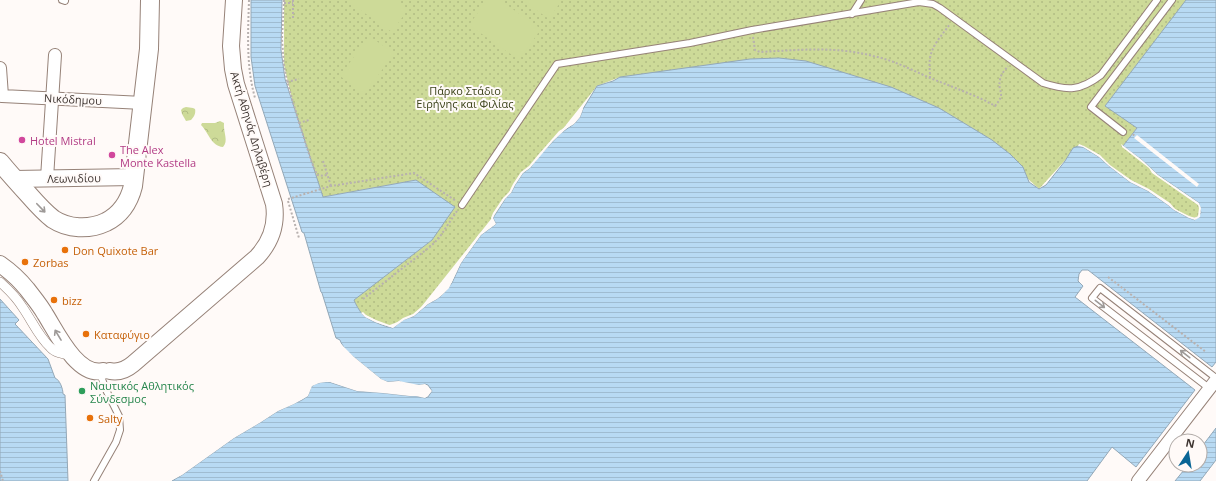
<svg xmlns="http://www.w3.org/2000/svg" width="1216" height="481" font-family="'Open Sans',sans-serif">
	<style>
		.forest { fill: url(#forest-crowns) }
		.park { fill: url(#park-dots) }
		.pitch { fill: #cdda98 }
		.water { fill: url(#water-rules); stroke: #93a8b8 }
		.pier { fill: #fffaf8 }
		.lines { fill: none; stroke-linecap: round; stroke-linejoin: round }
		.service-casing { stroke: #968278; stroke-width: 8 }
		.pedestrian-casing { stroke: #968278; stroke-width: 10 }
		.minor-casing { stroke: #968278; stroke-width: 14 }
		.tertiary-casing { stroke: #968278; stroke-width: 18 }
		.secondary-casing { stroke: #968278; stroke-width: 20 }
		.path { stroke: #b8b1af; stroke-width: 2; stroke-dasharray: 2 2; stroke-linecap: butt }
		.service { stroke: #fff; stroke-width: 6 }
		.pedestrian { stroke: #fff; stroke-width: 9 }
		.minor { stroke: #fff; stroke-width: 12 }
		.tertiary { stroke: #fff; stroke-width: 16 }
		.secondary { stroke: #fff; stroke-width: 18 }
		.oneway { stroke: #9e9a98 }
		.hotel-dot { fill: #d1479c; stroke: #fffaf8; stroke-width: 1.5 }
		.food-dot { fill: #e8710a; stroke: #fffaf8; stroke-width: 1.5 }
		.leisure-dot { fill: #2e9e5b; stroke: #fffaf8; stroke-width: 1.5 }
		.labels { text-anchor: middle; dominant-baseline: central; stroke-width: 4; stroke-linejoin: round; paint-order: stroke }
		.park-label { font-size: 11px; fill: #3a4118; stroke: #fffaf8 }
		.street-label { font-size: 11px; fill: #3d3430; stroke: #fffaf8 }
		.hotel-label { font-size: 11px; fill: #b23c85; stroke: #fffaf8; text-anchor: start }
		.food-label { font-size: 11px; fill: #c56008; stroke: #fffaf8; text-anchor: start }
		.leisure-label { font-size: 11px; fill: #27864d; stroke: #fffaf8; text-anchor: start }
	</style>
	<defs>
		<pattern id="forest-crowns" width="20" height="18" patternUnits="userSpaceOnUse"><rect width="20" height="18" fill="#cdda98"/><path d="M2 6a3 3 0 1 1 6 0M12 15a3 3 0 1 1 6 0" fill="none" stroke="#b1bc83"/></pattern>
		<pattern id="park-dots" width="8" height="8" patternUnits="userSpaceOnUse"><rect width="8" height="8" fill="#cdda98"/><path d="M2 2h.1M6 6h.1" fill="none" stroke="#b1bc83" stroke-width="1.8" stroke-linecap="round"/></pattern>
		<pattern id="water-rules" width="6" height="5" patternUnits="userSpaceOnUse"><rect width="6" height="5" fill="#b8daf3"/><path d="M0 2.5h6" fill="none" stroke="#9fbcd1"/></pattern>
	</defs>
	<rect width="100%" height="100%" fill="#fffaf8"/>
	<g class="forest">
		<path d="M186,107L193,108L195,109C196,113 194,117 191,120L186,121L182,114L181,110L183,108Z"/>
		<path d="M220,121L224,123C223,132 229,141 223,147C211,146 209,133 201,125L202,123H215Z"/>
	</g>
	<polygon class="park" points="284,0 1187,0 1137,128 1123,146 1199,203 1200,217 1189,218 1078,146 1039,189 1027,178 620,77 597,86 414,316 387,326 361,313 353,300 432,240 416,180 323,197 296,116 284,65"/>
	<g class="pitch">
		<polygon points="352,0 396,0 408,9 392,32 350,3"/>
		<polygon points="487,0 500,0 541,29 519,60 469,25"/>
		<polygon points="522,0 562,0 549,19"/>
		<polygon points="369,36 394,53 365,94 340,76"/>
	</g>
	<g class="water">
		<path d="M251,0H282L281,50L285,79L323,197L416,180L455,207L432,240L354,300C356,305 359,310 362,314C368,320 385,327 393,328L403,320L414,316L428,304L437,299L442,295L452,283L461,263L481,235L496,224L493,218L505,199L511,193L515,185L523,173L530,168L539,156L561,133L574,124L580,117L583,109L597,86L613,81L620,77L750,59L779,58L806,61L891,87L939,108L992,140L1010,154L1023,167L1029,182L1039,189L1046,185L1065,161L1073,148L1078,146L1083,147L1099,157L1109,166L1130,182L1148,191L1168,205L1174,210L1189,218L1195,220L1201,213L1199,203L1158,175L1142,160L1123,146L1137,128L1105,106L1186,0H1216V362L1212,367L1088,270H1082L1079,274L1078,281L1083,286L1075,297L1195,390L1136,467L1112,447L1087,481H172L182,475L234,438L261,422L278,411L302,400L308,396L311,387L315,384L326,381L357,391L383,393L410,396H416L425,398L428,397L432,391L428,385L425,384L421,385H417L404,384L399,381L388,382L382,380L345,350C344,346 341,344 340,340L336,338L322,293L321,292L304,233L302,232L255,86L251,57Z"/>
		<path d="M0,299L19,320L15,324L48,359L55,378C60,380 63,389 63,394L65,395L68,481H0Z"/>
		<polygon points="1216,428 1216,460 1200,481 1175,481 1188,465 1200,465 1200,449"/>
	</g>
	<g class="pier">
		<polygon points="582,107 583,109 580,117 574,124 567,128 553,141 530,168 523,173 515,185 511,193 505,199 495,214 493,218 496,224 481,235 461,263 449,288 442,295 437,299 428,304 414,316 404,320 393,328 375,322 365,317 361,313 363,312 366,315 376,320 392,326 403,318 413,314 427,302 436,298 448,286 460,262 479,234 494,223 491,218 493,213 503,198 509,192 513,184 521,172 529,166 538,155 559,131 573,122 578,116"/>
		<polygon points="1137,135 1199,184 1197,187 1134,138"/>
		<polygon points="1079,144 1084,146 1100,155 1110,165 1131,180 1149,189 1170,203 1175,209 1189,216 1195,218 1198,216 1199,208 1198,205 1152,173 1149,168 1122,147 1121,144 1142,160 1158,175 1199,203 1201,208 1200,217 1195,220 1189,218 1174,210 1168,205 1148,191 1130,182 1109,166 1099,157 1083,147 1078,146"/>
		<polygon points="341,344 354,357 381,379 388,382 399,381 419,385 425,384 432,391 425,398 416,396 410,396 383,393 357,391 330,382 326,382 319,383 312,386 308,396 294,404 278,411 261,422 234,438 182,475 170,481 233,436 260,421 277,409 301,399 306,395 310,386 314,382 326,380 357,389 384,391 410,394 416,394 425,396 429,392 425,386 419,387 407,385 404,385 398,383 388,384 378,380 344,351 342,348 339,345"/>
	</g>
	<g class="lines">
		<defs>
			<g id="service">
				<polyline points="62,0 65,1"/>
				<polyline points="852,14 861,0"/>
				<polyline points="1123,132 1091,107 1172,0"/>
				<path d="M462,205L557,64L690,43L752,30L919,2L933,4L940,8L1043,83C1068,91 1080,91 1101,75L1157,0"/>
				<polyline points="1209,388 1092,298 1100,288 1216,378"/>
				<polyline points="94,481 116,442 120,430 119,416 106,390 102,379"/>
			</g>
			<path id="pedestrian" d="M0,282C9,290 17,298 23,308C32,321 39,337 50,347C55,353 63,354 70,355"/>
			<g id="minor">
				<polyline points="0,68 2,96 143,103"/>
				<polyline points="47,178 55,55"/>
				<polyline points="1138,481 1216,380"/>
			</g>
			<g id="tertiary">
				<polyline points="14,179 134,177"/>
				<path d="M0,264C10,271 19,279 27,289C33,297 40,305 45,314C56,331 77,377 103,371"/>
				<path d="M110,371C119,373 127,369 133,364L257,257C271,242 277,224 274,204L236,84L233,69L231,46L234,0"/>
			</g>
			<path id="secondary" d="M0,162C9,173 19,184 29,195C36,203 44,212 53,219C68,229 89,230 106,222C120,215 129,202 133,186L149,49L150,0"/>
		</defs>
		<use href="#service" class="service-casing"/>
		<use href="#pedestrian" class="pedestrian-casing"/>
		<use href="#minor" class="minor-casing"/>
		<use href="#tertiary" class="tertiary-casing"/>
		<use href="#secondary" class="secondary-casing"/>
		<g class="path">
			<path d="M249,0C248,33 246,66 255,98"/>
			<polyline points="284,0 282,39 284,65 287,81 298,119 311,160 317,175 324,176 328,174"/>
			<polyline points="284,3 293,3"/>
			<polyline points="293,18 293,0"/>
			<path d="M753,37L755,50L760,52C798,50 836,46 873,56C893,60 912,70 930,78C948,85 966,92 984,100L995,106C1007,92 997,93 1000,80C1000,75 1005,70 1008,66"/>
			<path d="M930,78C930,71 929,64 930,58C932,45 943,34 950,24"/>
			<polyline points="287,82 299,79"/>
			<polyline points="299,123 309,120"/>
			<polyline points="1133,134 1135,137"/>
			<polyline points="323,161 331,186"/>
			<polyline points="288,199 331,186 414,173 456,201"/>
			<polyline points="288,201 299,238"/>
			<polyline points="1108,277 1206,352"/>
			<polyline points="363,299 431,246 439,238 457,211"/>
			<polyline points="0,471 3,481"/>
		</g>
		<use href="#service" class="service"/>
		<use href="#pedestrian" class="pedestrian"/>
		<use href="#minor" class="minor"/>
		<use href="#tertiary" class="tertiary"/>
		<use href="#secondary" class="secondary"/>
	</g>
	<defs><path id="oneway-shaft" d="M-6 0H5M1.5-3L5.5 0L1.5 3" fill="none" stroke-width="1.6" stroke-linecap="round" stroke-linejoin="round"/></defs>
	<g class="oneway">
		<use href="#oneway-shaft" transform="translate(41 208) rotate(46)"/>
		<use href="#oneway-shaft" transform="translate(1100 304) rotate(38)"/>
		<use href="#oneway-shaft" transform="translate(58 335) rotate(-121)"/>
		<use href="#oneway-shaft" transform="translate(1185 354) rotate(-142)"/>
	</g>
	<g class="hotel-dot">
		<circle cx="22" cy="140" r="4"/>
		<circle cx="112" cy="155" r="4"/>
	</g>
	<g class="food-dot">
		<circle cx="65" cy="250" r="4"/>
		<circle cx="25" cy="262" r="4"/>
		<circle cx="54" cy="300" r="4"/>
		<circle cx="86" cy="334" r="4"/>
		<circle cx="90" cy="418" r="4"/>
	</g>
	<circle class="leisure-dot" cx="82" cy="391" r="4"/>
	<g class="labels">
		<g class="park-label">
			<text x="465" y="90">Πάρκο Στάδιο<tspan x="465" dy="13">Ειρήνης και Φιλίας</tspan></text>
		</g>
		<g class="street-label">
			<text transform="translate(73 99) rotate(3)">Νικόδημου</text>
			<text transform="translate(252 129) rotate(73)">Ακτή Αθηνάς Δηλαβέρη</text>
			<text transform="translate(74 178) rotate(-1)">Λεωνιδίου</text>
		</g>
		<g class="hotel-label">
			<text x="30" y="140">Hotel Mistral</text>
			<text x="120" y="149">The Alex<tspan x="120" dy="13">Monte Kastella</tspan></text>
		</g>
		<g class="food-label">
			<text x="73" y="250">Don Quixote Bar</text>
			<text x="33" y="262">Zorbas</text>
			<text x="62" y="300">bizz</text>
			<text x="94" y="334">Καταφύγιο</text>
			<text x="98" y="418">Salty</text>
		</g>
		<g class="leisure-label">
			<text x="90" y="385">Ναυτικός Αθλητικός<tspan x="90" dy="13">Σύνδεσμος</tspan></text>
		</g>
	</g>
	<g transform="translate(1188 453) rotate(12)"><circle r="19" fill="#fffaf8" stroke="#b1aba8"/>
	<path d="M0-3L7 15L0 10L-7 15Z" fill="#0a6696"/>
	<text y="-6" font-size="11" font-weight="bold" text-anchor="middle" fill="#3d3430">N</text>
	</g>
</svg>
